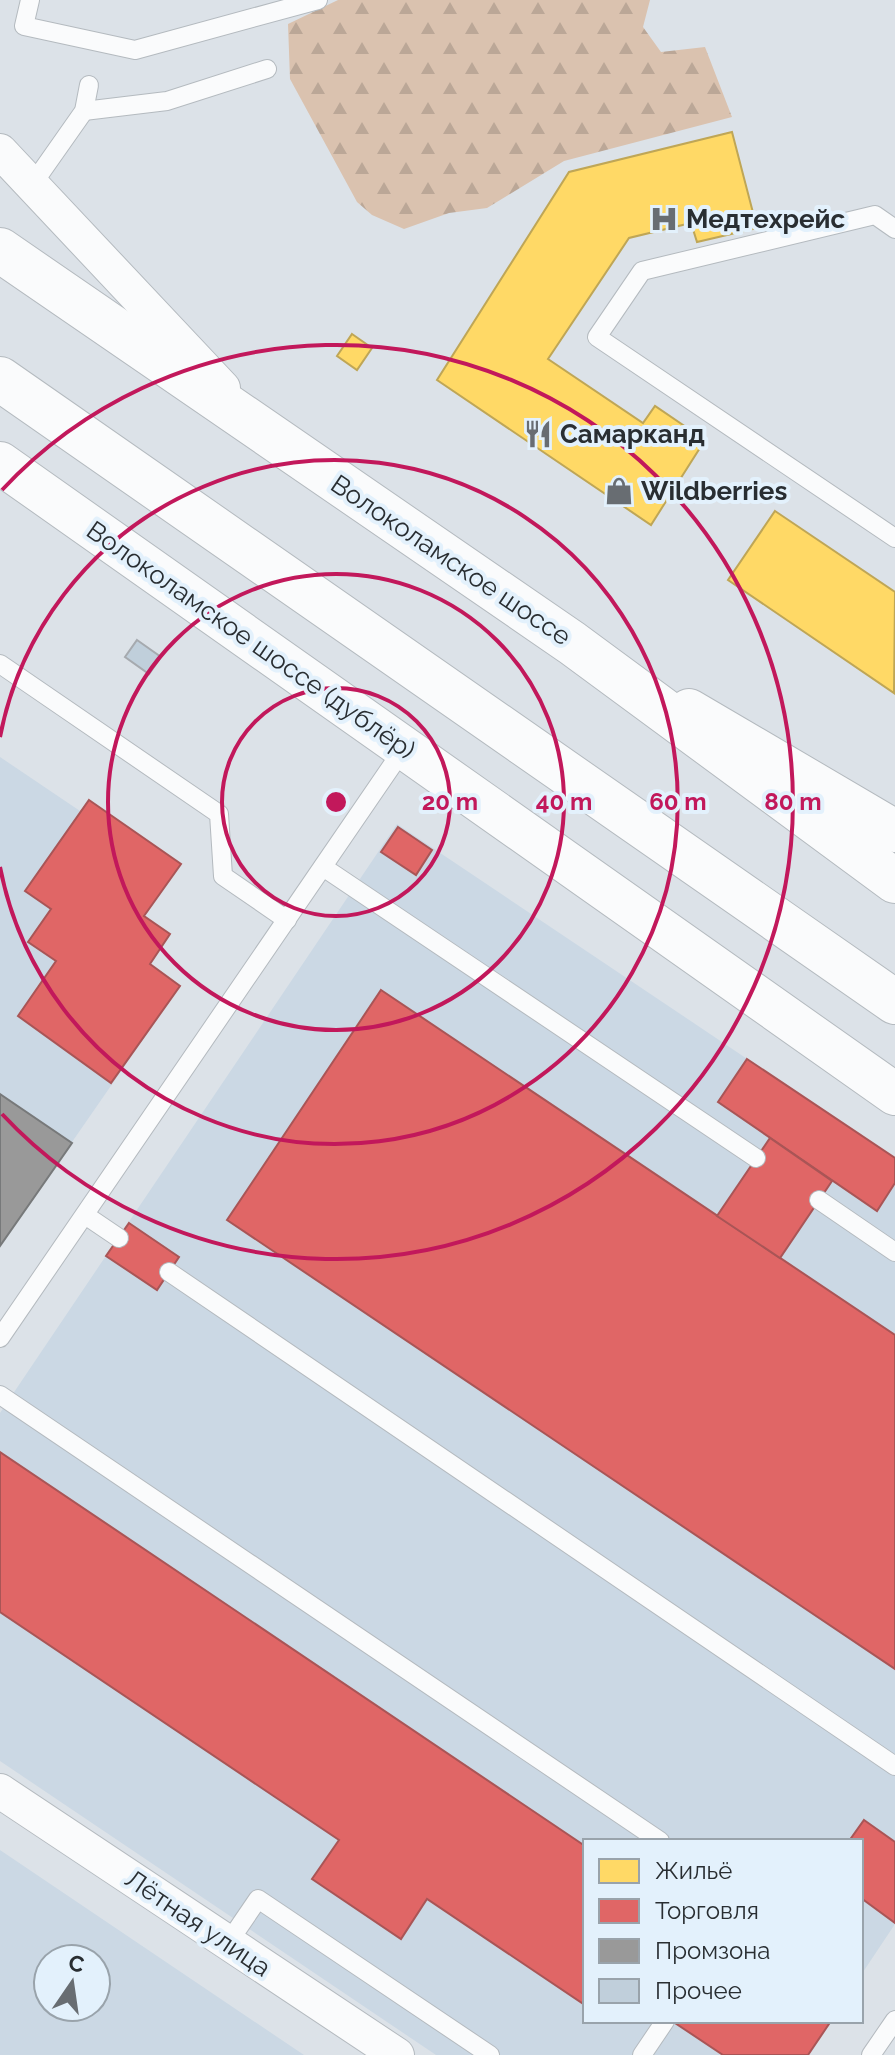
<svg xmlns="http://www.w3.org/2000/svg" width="895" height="2055" font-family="Raleway,sans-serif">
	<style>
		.built { fill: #cbd8e4; fill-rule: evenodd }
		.forest { fill: url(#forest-firs) }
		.homes { fill: #ffd966; stroke: #bfa656; stroke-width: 2 }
		.shops { fill: #e06666; stroke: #a95556; stroke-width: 2 }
		.industry { fill: #999; stroke: #77797a; stroke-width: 2 }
		.building { fill: #c0cfdb; stroke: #a6aaaf; stroke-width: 2 }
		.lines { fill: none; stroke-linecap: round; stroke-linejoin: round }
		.service-casing { stroke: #b4babf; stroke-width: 20 }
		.minor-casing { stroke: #b4babf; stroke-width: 36 }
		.tertiary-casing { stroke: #b4babf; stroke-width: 44 }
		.primary-casing { stroke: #b4babf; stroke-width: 46 }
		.service { stroke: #fafbfc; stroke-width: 18 }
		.minor { stroke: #fafbfc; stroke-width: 34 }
		.tertiary { stroke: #fafbfc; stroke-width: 42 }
		.primary { stroke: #fafbfc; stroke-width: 44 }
		.ring { fill: none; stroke: #c2185b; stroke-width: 4 }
		.labels { text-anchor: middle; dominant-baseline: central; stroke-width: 8; stroke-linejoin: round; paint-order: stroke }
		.poi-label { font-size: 26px; font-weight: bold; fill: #292e32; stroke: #e3f1fc; text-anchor: start }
		.street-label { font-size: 26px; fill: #292e32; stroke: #e3f1fc }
		.centre { fill: #c2185b; stroke: #e3f1fc; stroke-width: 4 }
		.ring-label { font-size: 24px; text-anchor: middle; font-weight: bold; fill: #c2185b; stroke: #e3f1fc; stroke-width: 8; stroke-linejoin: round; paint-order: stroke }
	</style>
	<defs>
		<pattern id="forest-firs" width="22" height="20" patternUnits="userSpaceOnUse" patternTransform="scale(2)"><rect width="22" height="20" fill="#dac2af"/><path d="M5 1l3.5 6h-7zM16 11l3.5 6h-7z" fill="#bba797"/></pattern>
	</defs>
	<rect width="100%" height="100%" fill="#dce2e8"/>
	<g class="built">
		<polygon points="0,757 80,811 89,800 181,864 144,916 170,934 150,964 180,986 0,1246"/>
		<polygon points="397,824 895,1158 895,1924 861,1975 861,1841 585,1841 585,2021 831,2021 808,2055 436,2055 0,1761 0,1413"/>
		<path d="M0,1850L304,2055H0ZM48,1959H96V2007H48Z"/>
	</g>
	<polygon class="forest" points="338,0 650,0 643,27 661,52 705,47 732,117 564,161 487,208 449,213 404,229 372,215 357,202 290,79 288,24"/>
	<g class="homes">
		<polygon points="732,132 757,228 697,242 691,223 629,238 548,359 643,423 655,406 705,440 651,525 437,380 569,172"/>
		<polygon points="352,334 372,348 357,370 337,356"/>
		<polygon points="775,511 895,592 894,693 728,580"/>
	</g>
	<g class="shops">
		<polygon points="89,800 181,864 144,916 170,934 150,964 180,986 111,1083 18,1016 56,961 28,942 51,909 25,891"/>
		<polygon points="398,827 432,850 416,875 381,852"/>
		<polygon points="381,990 895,1335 895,1669 227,1220"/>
		<polygon points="747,1059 895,1158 895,1183 877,1211 718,1102"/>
		<polygon points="770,1138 832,1181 780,1258 717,1216"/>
		<polygon points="129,1223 179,1257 157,1290 106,1256"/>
		<polygon points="0,1452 585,1846 585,2005 427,1899 401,1939 312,1879 339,1840 0,1612"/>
		<polygon points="864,1820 895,1842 895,1923 861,1898 861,1841 849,1841"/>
		<polygon points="672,2021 831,2021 808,2055 723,2055"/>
	</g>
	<polygon class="industry" points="0,1094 72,1143 0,1246"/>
	<polygon class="building" points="137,640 161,657 149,674 125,657"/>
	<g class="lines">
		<defs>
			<g id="service">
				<polyline points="30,0 24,26 135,50 318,0"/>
				<polyline points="84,111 167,101 267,69"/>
				<polyline points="32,185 84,111 89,85"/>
				<polyline points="895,229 875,215 642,271 597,337 895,538"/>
				<polyline points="0,664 219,814 223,876 287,920"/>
				<polyline points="323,867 756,1158"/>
				<polyline points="819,1200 895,1252"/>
				<polyline points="85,1215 119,1238"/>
				<polyline points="169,1272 895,1766"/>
				<polyline points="0,1338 404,748"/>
				<polyline points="0,1395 660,1841"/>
				<polyline points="228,1943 258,1899 490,2055"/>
				<polyline points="642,2055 665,2021"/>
				<polyline points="871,2055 895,2020"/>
			</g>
			<g id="minor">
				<polyline points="0,151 223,388"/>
				<polyline points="0,1791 397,2055"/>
			</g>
			<g id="tertiary">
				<polyline points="0,463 895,1094"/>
				<polyline points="689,710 895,831"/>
			</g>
			<g id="primary">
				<polyline points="0,250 572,643 895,881"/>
				<polyline points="0,379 895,1002"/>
			</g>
		</defs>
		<use href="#service" class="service-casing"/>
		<use href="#minor" class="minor-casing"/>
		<use href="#tertiary" class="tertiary-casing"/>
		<use href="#primary" class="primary-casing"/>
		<use href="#service" class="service"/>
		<use href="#minor" class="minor"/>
		<use href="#tertiary" class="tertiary"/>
		<use href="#primary" class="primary"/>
	</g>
	<g class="ring">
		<circle cx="336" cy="802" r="114"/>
		<circle cx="336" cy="802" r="228"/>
		<path d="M0 737A342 342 0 1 1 0 867"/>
		<path d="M2 490A457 457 0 1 1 2 1114"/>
	</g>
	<defs>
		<symbol id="hospital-bare" viewBox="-9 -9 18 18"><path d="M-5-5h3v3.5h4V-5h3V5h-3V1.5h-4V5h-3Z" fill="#686d72" stroke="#e3f1fc" stroke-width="2.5" paint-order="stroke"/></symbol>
		<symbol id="restaurant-bare" viewBox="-9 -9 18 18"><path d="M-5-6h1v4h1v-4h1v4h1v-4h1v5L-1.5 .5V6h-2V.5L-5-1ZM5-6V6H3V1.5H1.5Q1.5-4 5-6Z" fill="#686d72" stroke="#e3f1fc" stroke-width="2.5" paint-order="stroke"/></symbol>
		<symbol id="shop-bare" viewBox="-9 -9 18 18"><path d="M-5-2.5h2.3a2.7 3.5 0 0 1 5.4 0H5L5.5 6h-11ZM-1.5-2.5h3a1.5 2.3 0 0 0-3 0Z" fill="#686d72" stroke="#e3f1fc" stroke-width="2.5" paint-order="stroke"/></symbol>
	</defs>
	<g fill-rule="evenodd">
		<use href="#hospital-bare" x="644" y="199" width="40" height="40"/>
		<use href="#restaurant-bare" x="518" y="414" width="40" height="40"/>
		<use href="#shop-bare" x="599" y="471" width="40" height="40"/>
	</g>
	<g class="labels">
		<g class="poi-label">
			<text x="686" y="219">Медтехрейс</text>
			<text x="560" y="434">Самарканд</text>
			<text x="641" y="491">Wildberries</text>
		</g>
		<g class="street-label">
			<text transform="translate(451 560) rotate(34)">Волоколамское шоссе</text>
			<text transform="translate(251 640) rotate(35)">Волоколамское шоссе (дублёр)</text>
			<text transform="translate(198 1923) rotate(34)">Лётная улица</text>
		</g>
	</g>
	<circle cx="336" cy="802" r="12" class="centre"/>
	<g class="ring-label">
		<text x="450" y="810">20 m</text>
		<text x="564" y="810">40 m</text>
		<text x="678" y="810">60 m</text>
		<text x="793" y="810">80 m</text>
	</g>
	<rect x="583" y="1839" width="280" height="184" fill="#e3f1fc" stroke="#99a3ab" stroke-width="2"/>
	<rect x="599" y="1859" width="40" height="24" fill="#ffd966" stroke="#99a3ab" stroke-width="2"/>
	<text x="655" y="1879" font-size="24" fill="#292e32">Жильё</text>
	<rect x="599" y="1899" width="40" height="24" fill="#e06666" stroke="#99a3ab" stroke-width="2"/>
	<text x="655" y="1919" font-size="24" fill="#292e32">Торговля</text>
	<rect x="599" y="1939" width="40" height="24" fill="#999999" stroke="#99a3ab" stroke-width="2"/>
	<text x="655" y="1959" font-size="24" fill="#292e32">Промзона</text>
	<rect x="599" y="1979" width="40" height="24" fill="#c0cfdb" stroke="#99a3ab" stroke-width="2"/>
	<text x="655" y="1999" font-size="24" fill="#292e32">Прочее</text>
	<g transform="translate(72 1983) rotate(13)"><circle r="38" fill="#e3f1fc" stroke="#99a3ab" stroke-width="2"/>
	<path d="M0-6L14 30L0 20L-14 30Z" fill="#686d72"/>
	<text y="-12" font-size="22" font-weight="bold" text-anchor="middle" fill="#292e32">С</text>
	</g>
</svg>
